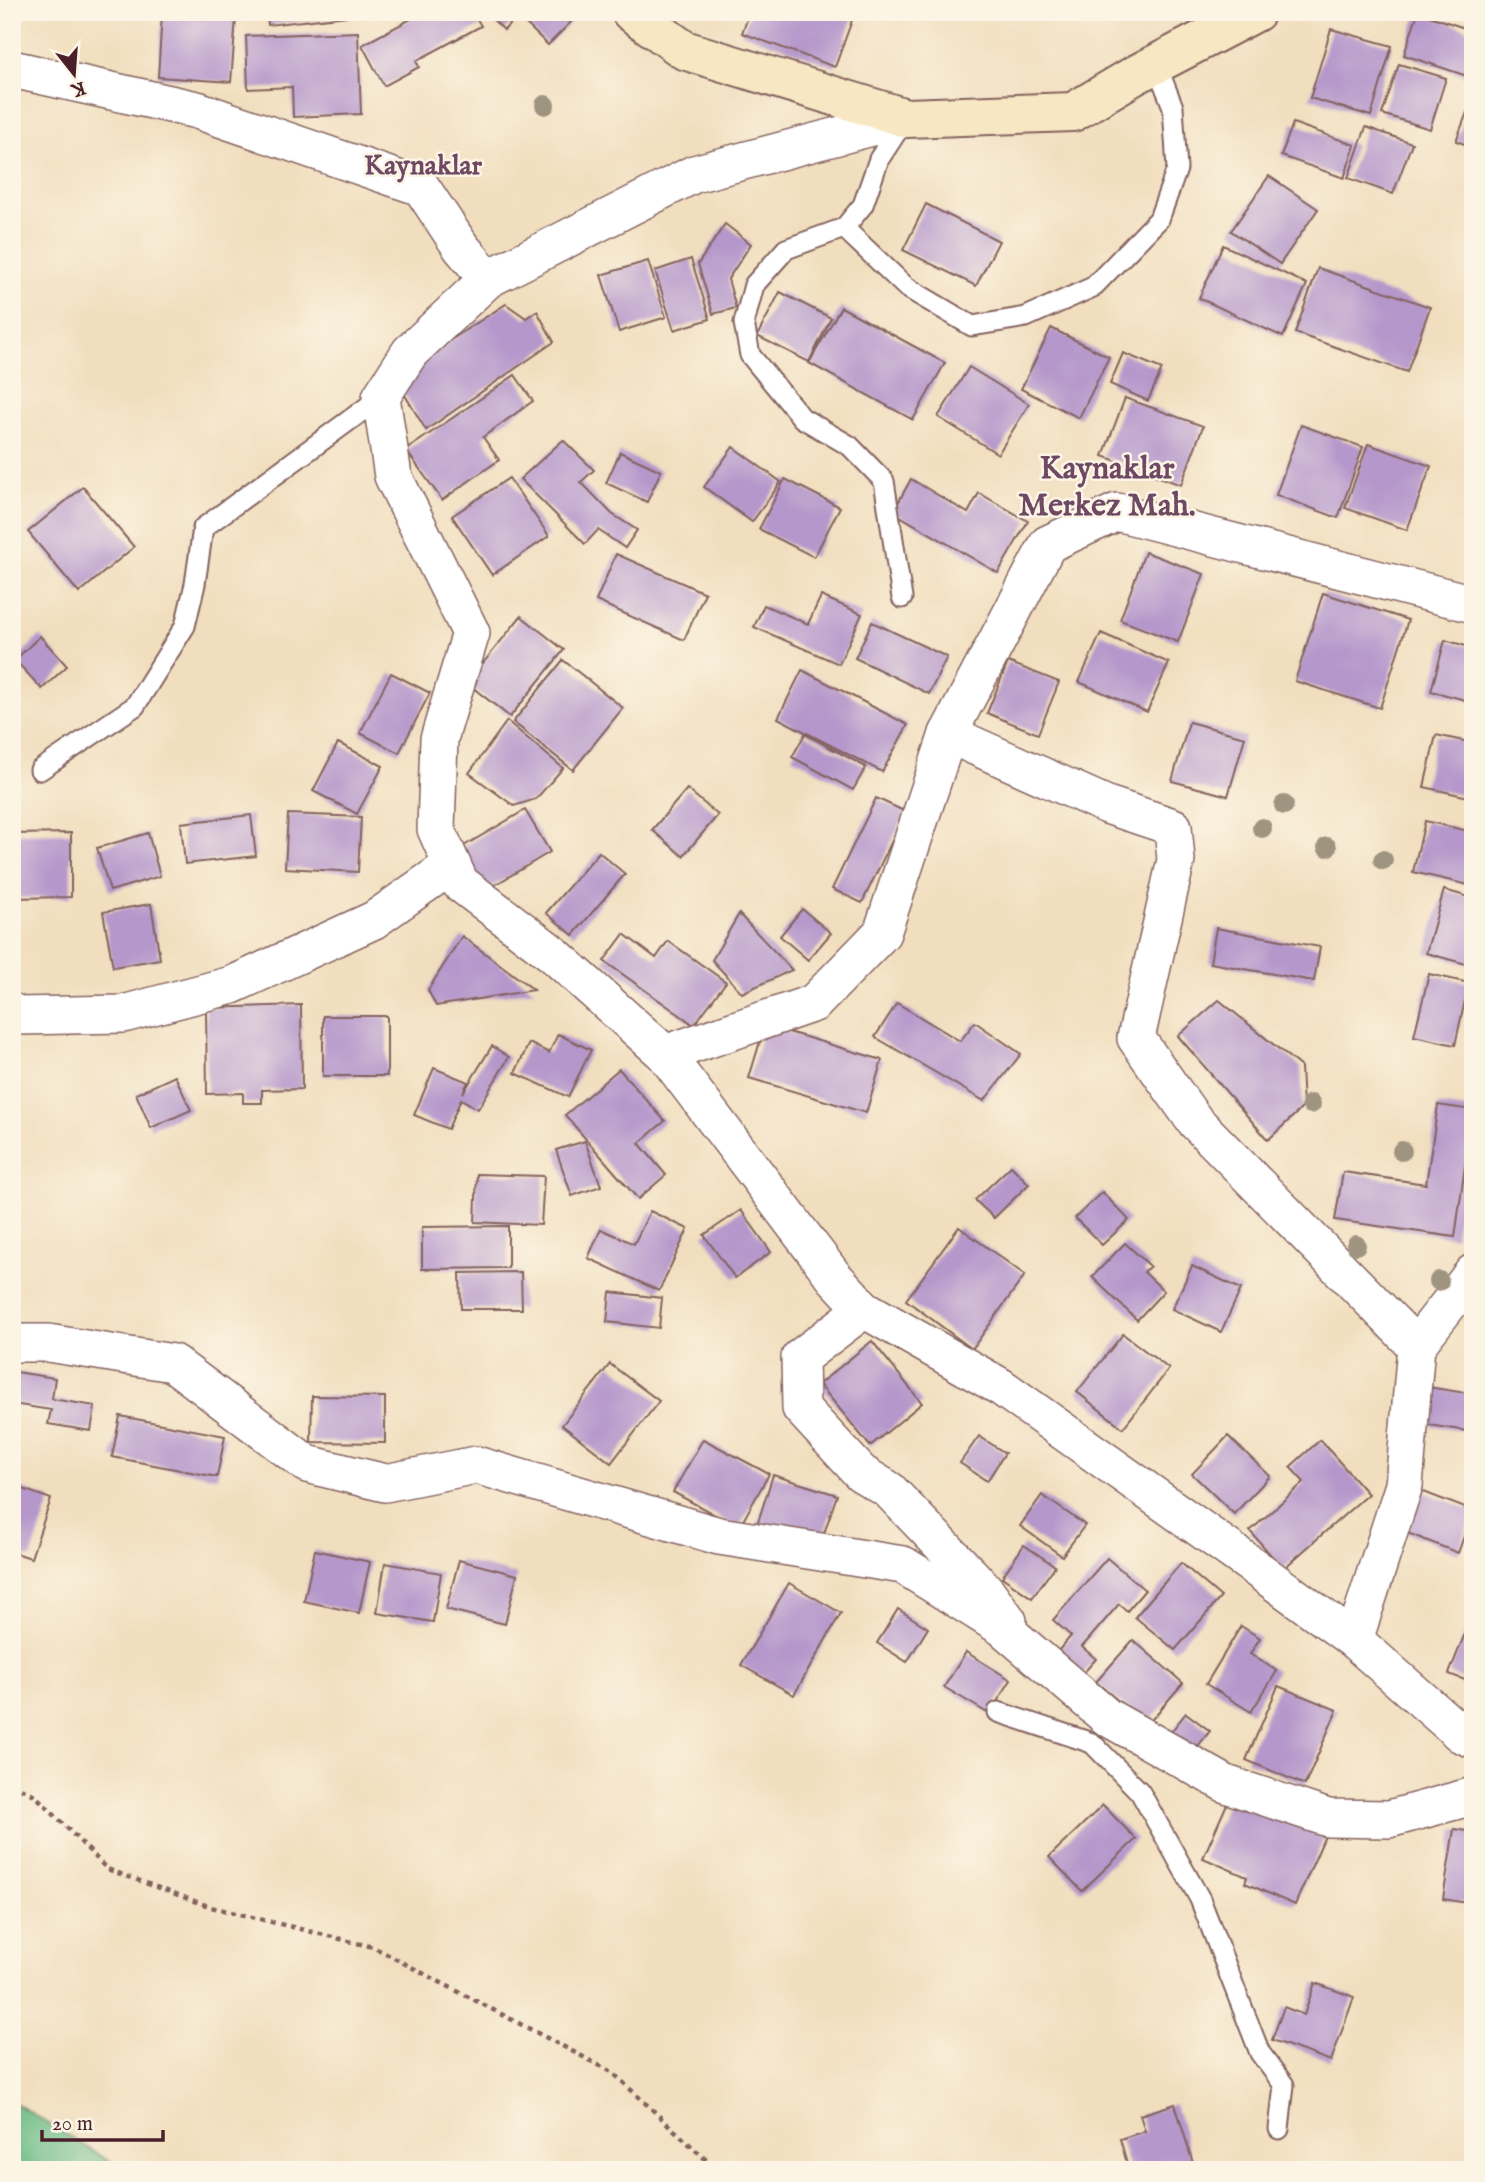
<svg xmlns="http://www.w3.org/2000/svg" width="1485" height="2182" font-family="'IM FELL English',serif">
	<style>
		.forest { fill: #6cbc86; stroke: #5b6e58; stroke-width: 2 }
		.building { fill: #b597cb }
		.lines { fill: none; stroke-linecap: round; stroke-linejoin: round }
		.lane-casing { stroke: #84625e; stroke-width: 23 }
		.street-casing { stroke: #84625e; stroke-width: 40 }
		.secondary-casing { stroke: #84625e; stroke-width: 42 }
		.path { stroke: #84625e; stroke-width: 4.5; stroke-dasharray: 5 5; stroke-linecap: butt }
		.lane { stroke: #fff; stroke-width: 19 }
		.street { stroke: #fff; stroke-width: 37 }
		.secondary { stroke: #f7e8c3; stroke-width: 38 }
		.tree { fill: #9f9480 }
		.labels { text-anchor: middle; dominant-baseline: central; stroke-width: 5; stroke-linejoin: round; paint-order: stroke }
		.quarter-label { font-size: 28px; font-weight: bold; fill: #6f4963; stroke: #fcf5e5 }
		.district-label { font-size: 32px; font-weight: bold; fill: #6f4963; stroke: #fcf5e5 }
	</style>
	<rect width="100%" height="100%" fill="#fcf5e5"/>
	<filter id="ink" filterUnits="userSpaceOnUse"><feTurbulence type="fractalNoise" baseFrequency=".0143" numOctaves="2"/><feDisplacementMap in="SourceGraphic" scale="14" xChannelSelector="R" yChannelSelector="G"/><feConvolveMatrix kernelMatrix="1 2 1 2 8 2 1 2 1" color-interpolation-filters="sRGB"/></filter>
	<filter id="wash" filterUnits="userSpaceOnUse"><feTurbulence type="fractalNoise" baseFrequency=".00686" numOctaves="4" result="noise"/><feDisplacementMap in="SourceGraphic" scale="28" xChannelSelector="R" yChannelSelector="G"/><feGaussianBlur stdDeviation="1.57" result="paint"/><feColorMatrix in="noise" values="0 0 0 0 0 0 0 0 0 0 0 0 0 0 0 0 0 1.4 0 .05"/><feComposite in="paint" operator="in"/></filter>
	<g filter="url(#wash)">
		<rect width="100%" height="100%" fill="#f1debe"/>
		<polygon class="forest" points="12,2101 123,2170 12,2170"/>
		<g id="blocks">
			<g class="building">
				<polygon points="267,12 346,12 346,16 268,25"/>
				<polygon points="424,12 473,12 481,26 416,61 419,67 384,86 362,45"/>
				<polygon points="485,12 581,12 548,45 518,16 504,30"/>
				<polygon points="750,12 855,12 835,67 742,33"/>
				<polygon points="1418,12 1473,31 1473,57 1467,76 1404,55"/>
				<polygon points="162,13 236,18 231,82 158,77"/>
				<polygon points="1331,29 1392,46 1371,116 1310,98"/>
				<polygon points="358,32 361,114 293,117 292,87 248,89 246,36"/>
				<polygon points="1399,64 1446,78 1430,129 1382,114"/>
				<polygon points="1473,97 1473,147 1456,141"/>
				<polygon points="1293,123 1355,145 1344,178 1281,156"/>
				<polygon points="1366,127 1412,143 1393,194 1348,178"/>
				<polygon points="1269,176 1318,209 1280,264 1231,231"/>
				<polygon points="926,204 999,241 976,286 903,250"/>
				<polygon points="725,224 751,244 728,279 736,308 713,314 698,264"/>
				<polygon points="1223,245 1307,284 1283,337 1199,298"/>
				<polygon points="691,259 710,319 674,330 655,271"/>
				<polygon points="648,261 666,317 619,332 601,275"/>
				<polygon points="1318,268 1430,307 1407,372 1295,333"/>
				<polygon points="780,292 831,318 809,362 757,336"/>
				<polygon points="506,304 526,318 537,311 554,342 426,430 403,392 415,363"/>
				<polygon points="841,307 945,363 913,420 809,363"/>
				<polygon points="1051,328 1109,357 1079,418 1021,389"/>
				<polygon points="1123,353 1162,369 1148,401 1110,384"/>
				<polygon points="969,367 1029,404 998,454 938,417"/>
				<polygon points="515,375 533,401 483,437 499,460 442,500 406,450"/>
				<polygon points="1125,398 1203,426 1181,485 1103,456"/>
				<polygon points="1301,425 1363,447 1338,518 1276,495"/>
				<polygon points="563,440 594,470 581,482 612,514 637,530 625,548 598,530 585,544 520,479"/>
				<polygon points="1368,444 1431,466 1407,530 1345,508"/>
				<polygon points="733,447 781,482 752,522 704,487"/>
				<polygon points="620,452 661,471 647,502 606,483"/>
				<polygon points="509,478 549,536 492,575 452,516"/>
				<polygon points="785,479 840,507 814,557 759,529"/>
				<polygon points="911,479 968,513 979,493 1028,521 998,573 893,512"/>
				<polygon points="83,487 134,547 79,593 28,532"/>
				<polygon points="1145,552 1204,574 1178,642 1120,620"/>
				<polygon points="616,554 705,593 684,640 596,601"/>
				<polygon points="1323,593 1408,620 1380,708 1295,681"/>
				<polygon points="821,596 862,614 839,664 754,627 764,605 808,624"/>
				<polygon points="521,616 564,650 510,717 467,683"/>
				<polygon points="872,622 947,657 929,694 855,658"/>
				<polygon points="1101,633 1169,663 1147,712 1079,682"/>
				<polygon points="40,636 67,666 42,689 15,660"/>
				<polygon points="1445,640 1473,648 1473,702 1431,691"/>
				<polygon points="563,660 623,708 573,770 513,722"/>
				<polygon points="1008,662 1059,682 1038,734 987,713"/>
				<polygon points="802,670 908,725 882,772 778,718"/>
				<polygon points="391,673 430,693 399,753 360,733"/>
				<polygon points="507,721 563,768 536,799 514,806 469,773"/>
				<polygon points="1189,722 1245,737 1228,796 1172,781"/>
				<polygon points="805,734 866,767 853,790 792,757"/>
				<polygon points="1436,735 1473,743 1473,798 1424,787"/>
				<polygon points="338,743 383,766 357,814 313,791"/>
				<polygon points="687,789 718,815 683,856 652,830"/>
				<polygon points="876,798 906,812 862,903 832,889"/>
				<polygon points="525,810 550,852 478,895 452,853"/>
				<polygon points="288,814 361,817 358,872 285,868"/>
				<polygon points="251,815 256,856 185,864 181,823"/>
				<polygon points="1425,821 1473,832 1473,886 1413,872"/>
				<polygon points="71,833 71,897 12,898 12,834"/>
				<polygon points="148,833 160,876 110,891 97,848"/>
				<polygon points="599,852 625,874 573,935 546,913"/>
				<polygon points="1444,890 1473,898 1473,966 1426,953"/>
				<polygon points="151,904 160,959 113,967 103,912"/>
				<polygon points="802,909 831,933 808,960 780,936"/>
				<polygon points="739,914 792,970 742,993 712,960"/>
				<polygon points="1216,928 1320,947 1314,981 1210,963"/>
				<polygon points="624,934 656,958 668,941 726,982 694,1025 604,961"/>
				<polygon points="462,936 534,990 436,1006 428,990"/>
				<polygon points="1429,974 1469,983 1455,1045 1414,1036"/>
				<polygon points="1219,1000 1301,1067 1303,1107 1268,1140 1178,1036"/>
				<polygon points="897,1003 960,1041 975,1022 1021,1054 984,1101 875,1037"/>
				<polygon points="301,1005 302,1089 262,1090 262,1103 243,1103 243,1093 207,1094 206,1008"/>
				<rect x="323" y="1016" width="64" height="60"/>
				<polygon points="765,1025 882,1060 866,1113 749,1078"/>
				<polygon points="558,1034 591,1050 568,1097 515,1073 529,1043 549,1053"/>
				<polygon points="492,1046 509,1057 478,1109 461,1099 448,1129 414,1115 434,1068 468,1082 463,1093"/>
				<polygon points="619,1069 665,1121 639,1143 666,1175 638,1199 565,1115"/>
				<polygon points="175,1076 191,1110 151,1128 136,1094"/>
				<polygon points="1438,1105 1473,1110 1455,1237 1335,1220 1343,1172 1426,1184"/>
				<polygon points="585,1141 601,1186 572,1196 556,1150"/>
				<polygon points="1011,1166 1029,1184 994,1218 975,1200"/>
				<polygon points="477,1174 544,1176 541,1225 475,1222"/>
				<polygon points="1102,1192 1129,1220 1102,1245 1075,1218"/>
				<polygon points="741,1210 771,1252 735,1278 704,1235"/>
				<polygon points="650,1211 688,1229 659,1291 588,1258 601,1229 634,1244"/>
				<polygon points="508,1226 508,1268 422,1269 422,1227"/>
				<polygon points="959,1227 1025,1275 972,1349 906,1300"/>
				<polygon points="1125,1243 1150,1266 1144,1272 1164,1291 1137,1320 1092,1277"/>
				<polygon points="1192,1266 1241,1289 1221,1332 1172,1309"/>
				<polygon points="521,1272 522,1309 461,1309 460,1273"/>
				<polygon points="610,1292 662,1298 659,1328 607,1322"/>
				<polygon points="1123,1334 1169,1369 1123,1428 1077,1392"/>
				<polygon points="872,1341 922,1403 870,1446 819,1384"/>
				<polygon points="610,1364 659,1401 611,1463 562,1425"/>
				<polygon points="16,1372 55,1378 52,1399 95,1406 91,1431 48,1424 51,1410 12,1404"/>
				<polygon points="1421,1386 1473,1394 1473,1432 1416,1423"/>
				<polygon points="312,1396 385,1397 385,1443 311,1442"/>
				<polygon points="120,1416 225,1436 217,1477 112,1457"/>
				<polygon points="979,1436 1005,1453 987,1481 960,1463"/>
				<polygon points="1228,1436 1270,1476 1234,1514 1192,1474"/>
				<polygon points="703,1439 769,1474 739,1528 673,1492"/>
				<polygon points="1320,1440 1368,1494 1283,1569 1250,1531 1304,1482 1290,1467"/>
				<polygon points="773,1475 837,1495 818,1551 755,1531"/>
				<polygon points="12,1485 51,1499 31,1558 12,1552"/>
				<polygon points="1421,1491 1473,1511 1458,1553 1405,1532"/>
				<polygon points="1042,1495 1085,1525 1062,1556 1020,1526"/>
				<polygon points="1024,1545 1055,1566 1032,1598 1002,1577"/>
				<polygon points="315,1550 370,1562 359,1613 304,1601"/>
				<polygon points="1107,1558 1145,1590 1127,1611 1119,1604 1082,1647 1096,1659 1077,1680 1052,1658 1071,1636 1053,1620"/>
				<polygon points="459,1560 517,1575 505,1624 446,1609"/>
				<polygon points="385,1563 441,1573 433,1622 377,1613"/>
				<polygon points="1181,1563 1221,1597 1175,1650 1135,1617"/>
				<polygon points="789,1583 841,1613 794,1695 741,1665"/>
				<polygon points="898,1609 928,1628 907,1662 877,1643"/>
				<polygon points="1473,1613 1473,1683 1449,1674"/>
				<polygon points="1241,1626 1260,1638 1250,1654 1277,1671 1251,1712 1206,1684"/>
				<polygon points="1133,1640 1183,1683 1147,1725 1096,1682"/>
				<polygon points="966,1652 1011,1680 989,1714 944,1687"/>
				<polygon points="1278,1686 1337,1710 1305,1785 1246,1760"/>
				<polygon points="1186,1713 1210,1731 1189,1757 1166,1738"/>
				<polygon points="1230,1797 1325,1836 1295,1905 1245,1883 1247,1877 1203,1858"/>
				<polygon points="1103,1805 1136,1839 1082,1891 1049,1857"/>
				<polygon points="1454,1829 1473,1832 1473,1904 1443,1899"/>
				<polygon points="1315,1983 1354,1997 1331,2061 1272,2040 1284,2007 1304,2015"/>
				<polygon points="1175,2104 1195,2170 1129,2170 1120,2139 1145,2131 1140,2115"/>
			</g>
		</g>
	</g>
	<g filter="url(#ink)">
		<use href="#blocks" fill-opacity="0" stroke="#84625e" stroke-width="2"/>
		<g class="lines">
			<defs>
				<g id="lane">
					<polyline points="844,228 906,287 972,326 1026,317 1093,287 1159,219 1177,169 1173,107 1156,64"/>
					<polyline points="902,598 884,481 850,446 802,418 750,355 744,323 754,285 786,249 844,228 863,205 879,159 905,119"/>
					<polyline points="40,770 135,706 185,626 195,584 203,528 381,397"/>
					<polyline points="998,1712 1092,1743 1140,1792 1200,1899 1260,2053 1284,2085 1279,2129"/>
				</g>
				<g id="street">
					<polyline points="12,69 197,110 421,187 461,247 488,279 694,174 906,118"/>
					<polyline points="488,279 410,352 381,397 393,476 471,633 439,739 436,829 460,883 553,954 665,1054 834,1277 864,1309 1001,1387 1246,1561 1354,1640 1461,1734 1473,1739"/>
					<polyline points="948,734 1107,805 1173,827 1176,860 1136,1038 1194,1120 1416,1346"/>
					<polyline points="12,1012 18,1016 123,1014 232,985 374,920 452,865"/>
					<polyline points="665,1054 814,1003 882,933 948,734 1048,544 1117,512 1473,604"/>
					<polyline points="864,1309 800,1358 801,1408 861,1473 889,1490 986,1591 1008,1621"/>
					<polyline points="12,1343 48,1343 173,1363 307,1464 385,1483 476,1465 719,1536 903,1565 1002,1627 1107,1717 1226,1784 1328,1818 1389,1819 1473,1796"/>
					<polyline points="1354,1640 1404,1485 1416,1346 1473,1273"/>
				</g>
				<polyline id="secondary" points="631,12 684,50 906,118 1073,112 1135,75 1256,12"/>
			</defs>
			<use href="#lane" class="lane-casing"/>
			<use href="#street" class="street-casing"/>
			<use href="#secondary" class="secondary-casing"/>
			<polyline class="path" points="12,1784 35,1795 107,1869 211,1907 373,1947 612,2072 717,2170"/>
			<use href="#lane" class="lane"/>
			<use href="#street" class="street"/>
			<use href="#secondary" class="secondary"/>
		</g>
		<g class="tree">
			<circle cx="545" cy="105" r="10"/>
			<circle cx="1284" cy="805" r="10"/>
			<circle cx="1262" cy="828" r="10"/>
			<circle cx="1327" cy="847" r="10"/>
			<circle cx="1383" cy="860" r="10"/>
			<circle cx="1311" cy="1104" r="10"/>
			<circle cx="1402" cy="1151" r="10"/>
			<circle cx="1356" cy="1245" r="10"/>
			<circle cx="1439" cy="1281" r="10"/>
		</g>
	</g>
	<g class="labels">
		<g class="quarter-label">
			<text x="423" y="166">Kaynaklar</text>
		</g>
		<g class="district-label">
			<text x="1107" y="469">Kaynaklar<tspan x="1107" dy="37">Merkez Mah.</tspan></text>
		</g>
	</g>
	<rect width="1485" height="2182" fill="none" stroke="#fcf5e5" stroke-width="42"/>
	<g transform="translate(74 74) rotate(163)" stroke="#fcf5e5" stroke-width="5" paint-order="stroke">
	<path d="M0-5L12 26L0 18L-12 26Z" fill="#4a1f2b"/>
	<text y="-10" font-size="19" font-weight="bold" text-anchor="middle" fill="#4a1f2b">K</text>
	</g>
	<path d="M42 2130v10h121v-10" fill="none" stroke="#4a1f2b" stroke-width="3.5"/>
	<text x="52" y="2130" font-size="21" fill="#4a1f2b" stroke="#fcf5e5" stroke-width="5" paint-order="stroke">20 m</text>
</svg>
